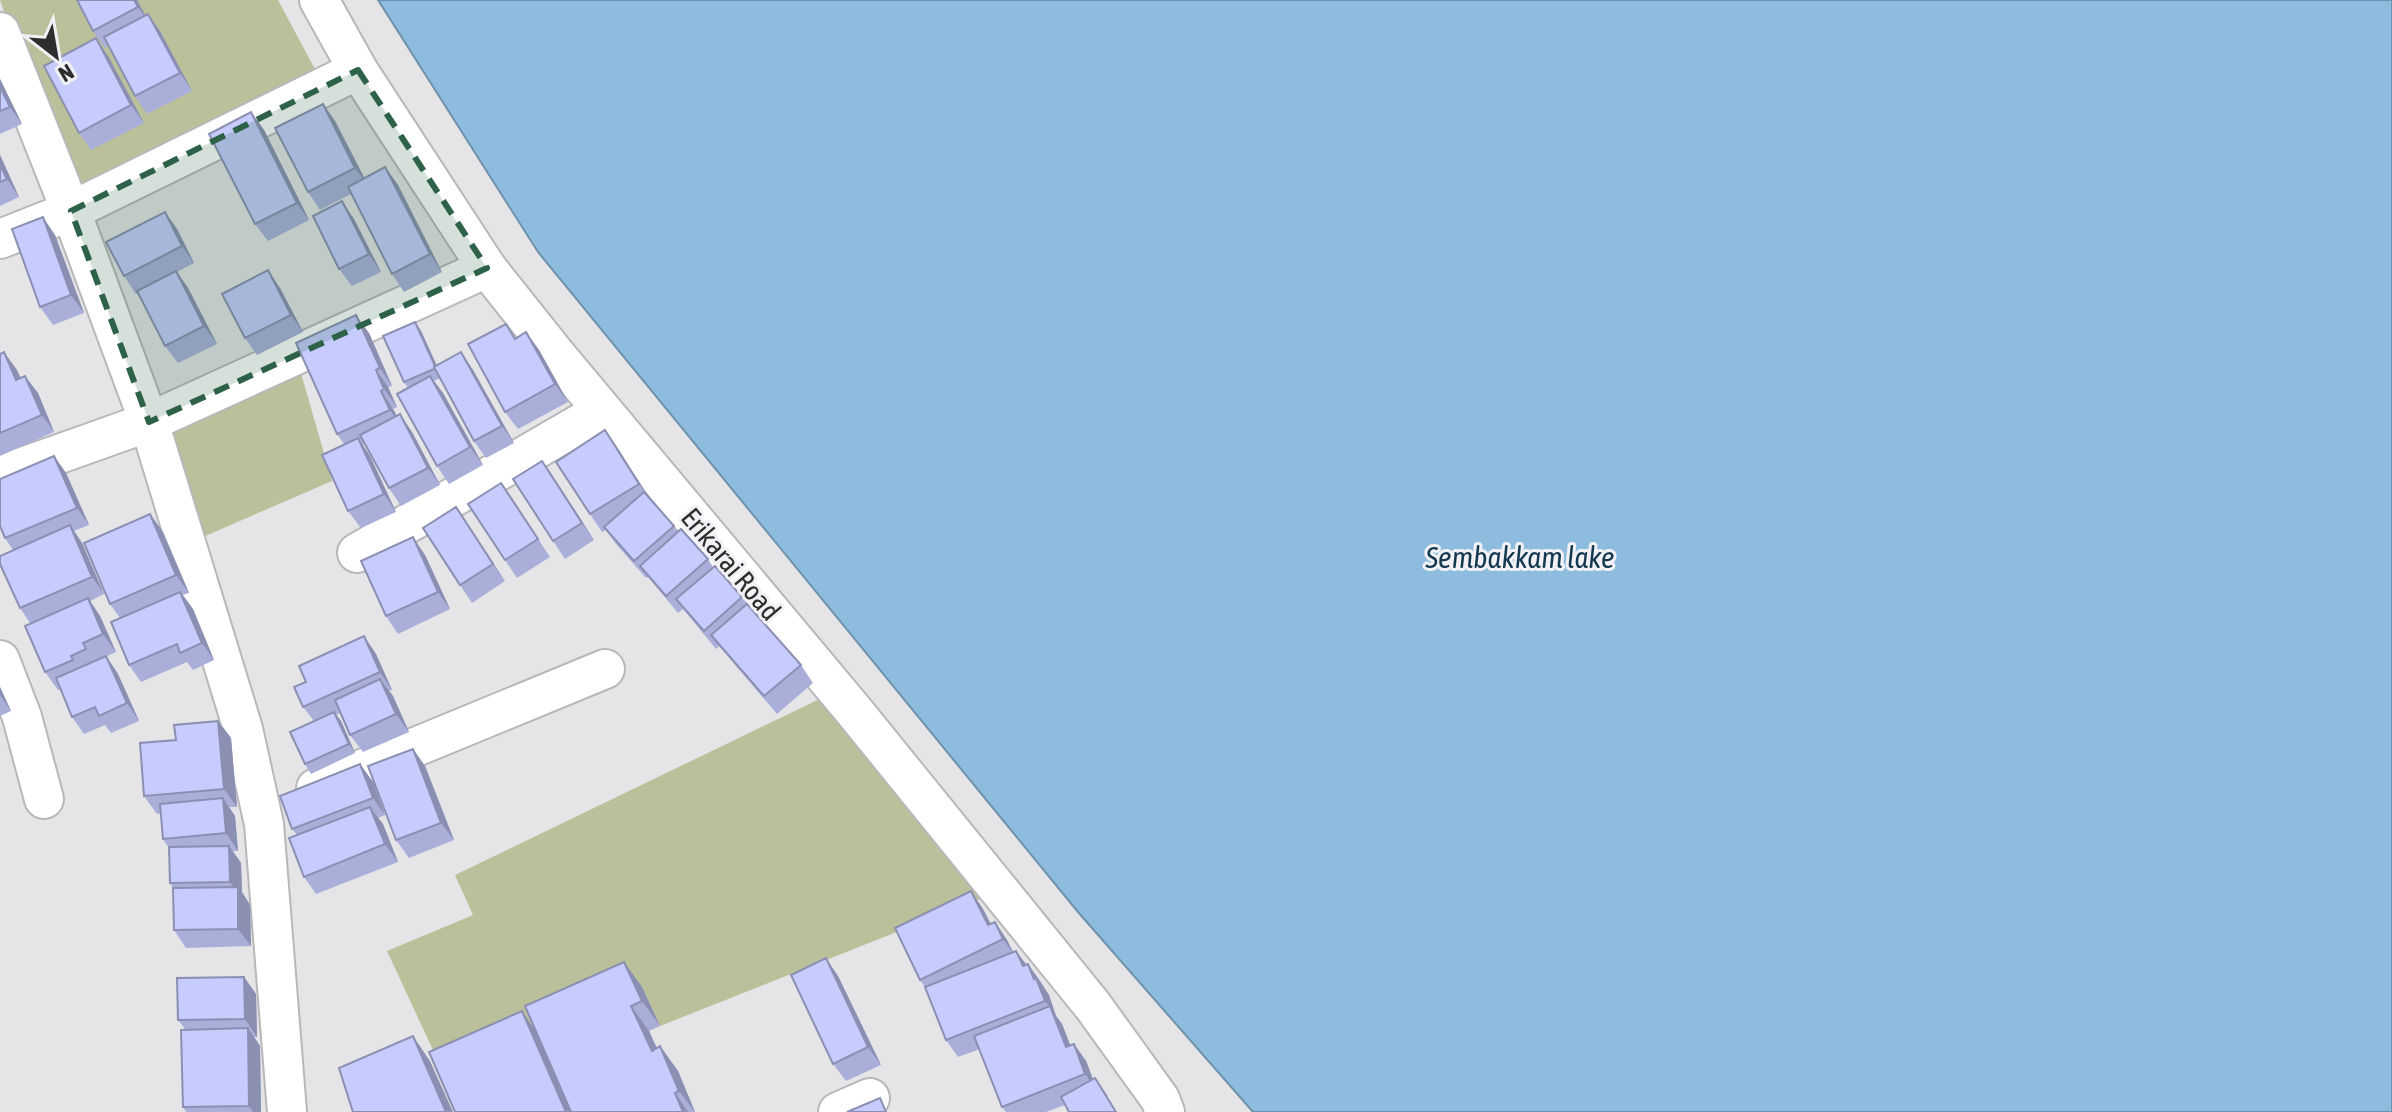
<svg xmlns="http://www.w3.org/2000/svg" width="2392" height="1112" font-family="'Asap Condensed',sans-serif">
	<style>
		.green { fill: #bac099 }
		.water { fill: #8dbcdf; stroke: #7091aa; stroke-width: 2 }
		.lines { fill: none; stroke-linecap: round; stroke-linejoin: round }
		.minor-casing { stroke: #b8b8bb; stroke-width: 42 }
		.minor { stroke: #fff; stroke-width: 38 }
		.wall { fill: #aaafda }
		.shaded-wall { fill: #8b8fb2 }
		.building { fill: #c6ccfe; stroke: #8b8fb2; stroke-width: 2 }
		.marked { fill: #2d6248; fill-opacity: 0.2; stroke: #2d6248; stroke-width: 6; stroke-dasharray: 16 10; stroke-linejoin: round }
		.labels { text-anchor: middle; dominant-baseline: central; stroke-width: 6; stroke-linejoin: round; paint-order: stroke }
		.street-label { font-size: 28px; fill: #2e2e2f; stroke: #f2f2f6 }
		.water-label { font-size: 30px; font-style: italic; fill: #133850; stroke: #f2f2f6 }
	</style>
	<rect width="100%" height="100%" fill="#e5e5e8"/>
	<g class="green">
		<polygon points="0,0 278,0 317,73 71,211"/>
		<polygon points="296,356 332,481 196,540 153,434"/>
		<polygon points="836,691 1000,891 660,1026 642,987 446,1078 387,951 473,915 455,875"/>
	</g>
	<polygon class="water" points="378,0 2392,0 2392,1112 1253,1112 1078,912 538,252"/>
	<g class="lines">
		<defs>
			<g id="minor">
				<polyline points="319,0 358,70 487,268 557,356 854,711 1093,1006 1160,1099 1165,1112"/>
				<polyline points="0,32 71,211 358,70"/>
				<polyline points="0,239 71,211 149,422 243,729 264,824 287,1112"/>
				<polyline points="0,475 149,422 487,268"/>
				<polyline points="357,553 602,411"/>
				<polyline points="0,660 22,717 44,799"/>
				<polyline points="316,788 605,669"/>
				<polyline points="838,1112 870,1098"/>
			</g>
		</defs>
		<use href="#minor" class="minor-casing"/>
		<use href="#minor" class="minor"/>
	</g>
	<g class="wall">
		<polygon points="137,0 145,15 148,14 160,31 192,91 147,114 135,96 109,46 105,48 93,31"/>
		<polygon points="108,56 144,123 91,150 79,133"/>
		<polygon points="0,79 22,124 0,134"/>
		<polygon points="323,104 335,121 364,178 385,167 398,185 442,272 404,292 392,274 351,194 320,210 308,192"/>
		<polygon points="251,112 264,130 309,220 268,241 255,224"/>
		<polygon points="0,155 19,197 0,206"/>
		<polygon points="165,212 177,229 194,263 177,272 188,288 217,344 178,363 165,346 138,293 136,294 124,276"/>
		<polygon points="354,219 381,272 352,286 339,269"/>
		<polygon points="55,235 84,313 53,325 40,307"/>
		<polygon points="280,288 303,332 257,355 245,338"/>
		<polygon points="415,322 421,331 437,366 461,352 473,370 514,443 486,458 474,441 440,378 434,381 443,393 483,465 449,484 437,466 408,388 404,382"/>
		<polygon points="526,332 539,350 568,402 518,429 505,412 516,338"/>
		<polygon points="369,333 392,386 388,387 397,407 393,409 397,416 412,432 440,485 401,506 389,488 365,444 363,445 370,456 396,512 361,528 348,511 344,444 337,434"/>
		<polygon points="0,354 17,370 20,378 38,393 54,432 0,456"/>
		<polygon points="605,430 650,498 678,532 708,559 713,567 742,597 801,665 813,683 777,714 719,646 716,649 683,609 678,613 648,577 646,578 616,544 606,530 602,532 590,514"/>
		<polygon points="54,456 66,473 89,525 74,531 82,543 104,594 90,601 100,616 116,652 96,661 106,656 118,674 139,721 111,733 105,725 84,734 72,717 60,689 58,690 45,672 30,623 20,608 13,550 5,538"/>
		<polygon points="542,461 594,540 565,559 553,541"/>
		<polygon points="513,500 550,557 517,578 505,560"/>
		<polygon points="150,514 163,532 189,593 183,595 193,609 214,660 193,670 187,662 141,682 129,665 120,618 110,604"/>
		<polygon points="468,525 505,581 472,603 460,585"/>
		<polygon points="425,555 450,609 398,634 386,616"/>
		<polygon points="364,636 376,654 392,690 389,691 393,696 409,732 363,752 350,735 340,713 336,715 341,721 355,753 311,774 305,764 314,721 303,707 306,682"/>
		<polygon points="0,687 11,711 0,716"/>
		<polygon points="218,721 231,738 237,807 229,807 235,816 238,851 233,851 241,863 242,892 250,905 251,946 186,948 174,930 173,888 170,883 169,848 163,839 161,813 157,814 144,796 176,740"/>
		<polygon points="413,749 425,766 454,840 409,858 396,840"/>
		<polygon points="360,764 373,782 385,815 378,818 383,824 398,862 316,894 304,877 297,835 292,829"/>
		<polygon points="971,891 983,909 991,924 995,922 1007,940 1013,952 1016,951 1026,965 1028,964 1041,982 1049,995 1056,1016 1062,1024 1070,1045 1074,1044 1086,1061 1093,1080 1095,1078 1108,1096 1065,1105 1046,1112 1006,1112 1002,1107 980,1049 958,1057 946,1040 925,987 920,980"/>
		<polygon points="624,962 642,987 660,1026 649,1031 657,1048 660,1046 678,1071 695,1112 455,1112 522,1011 536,1032"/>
		<polygon points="838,976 881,1065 846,1081 833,1064"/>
		<polygon points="244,977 256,994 257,1037 254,1037 260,1046 261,1112 186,1112 183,1107 185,1029 178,1020"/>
	</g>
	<g class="shaded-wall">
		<polygon points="134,0 137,0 150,24 138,7"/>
		<polygon points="148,14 160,31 192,91 180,73"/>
		<polygon points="96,38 108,56 144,123 131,105"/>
		<polygon points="0,79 22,124 10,107 0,87"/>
		<polygon points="323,104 335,121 368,185 355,168"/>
		<polygon points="251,112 264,130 309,220 297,203"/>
		<polygon points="0,155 19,197 7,179 0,165"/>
		<polygon points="385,167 398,185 442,272 430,254"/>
		<polygon points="342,201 354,219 381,272 369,254"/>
		<polygon points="165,212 177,229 194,263 182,246"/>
		<polygon points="43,217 55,235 84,313 71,295"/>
		<polygon points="268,270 280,288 303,332 291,315"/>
		<polygon points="176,271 188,288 217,344 204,326"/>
		<polygon points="356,315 369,333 392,386 380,368"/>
		<polygon points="415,322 421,331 442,377 436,368"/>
		<polygon points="526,332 539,350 568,402 555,384"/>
		<polygon points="4,352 17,370 29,397 16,380"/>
		<polygon points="461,352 473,370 514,443 502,426"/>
		<polygon points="376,370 388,387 397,407 384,389"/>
		<polygon points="25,376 38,393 54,432 42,415"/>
		<polygon points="430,376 443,393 483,465 470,447"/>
		<polygon points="381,391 393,409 403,428 390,410"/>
		<polygon points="400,414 412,432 440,485 428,468"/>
		<polygon points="605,430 617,447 651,501 639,484"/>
		<polygon points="358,438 370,456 396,512 384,494"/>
		<polygon points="54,456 66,473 89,525 77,508"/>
		<polygon points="542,461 554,478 594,540 582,523"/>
		<polygon points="456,507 468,525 505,581 493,564"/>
		<polygon points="150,514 163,532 189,593 176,575"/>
		<polygon points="70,525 82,543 104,594 92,577"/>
		<polygon points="413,537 425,555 450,609 438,592"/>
		<polygon points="180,592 193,609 214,660 202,643"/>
		<polygon points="88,598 100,616 116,652 103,634"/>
		<polygon points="364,636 376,654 392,690 380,672"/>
		<polygon points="106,656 118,674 139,721 127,703"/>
		<polygon points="380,679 393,696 409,732 396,714"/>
		<polygon points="0,687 11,711 0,695"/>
		<polygon points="334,712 341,721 355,753 349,744"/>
		<polygon points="218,721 231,738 237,807 224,789"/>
		<polygon points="413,749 425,766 454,840 441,823"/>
		<polygon points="360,764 373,782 385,815 373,798"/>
		<polygon points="223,798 235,816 238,851 226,833"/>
		<polygon points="370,807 383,824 398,862 385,844"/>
		<polygon points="229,846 241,863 242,892 250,905 251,946 238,929 238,894 230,882"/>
		<polygon points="971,891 983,909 1000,943 988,925"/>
		<polygon points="995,922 1007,940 1015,956 1003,939"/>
		<polygon points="1016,951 1029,968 1023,966"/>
		<polygon points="826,958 838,976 881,1065 868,1047"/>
		<polygon points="624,962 642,987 660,1026 642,1001"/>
		<polygon points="1028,964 1049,995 1056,1016 1062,1024 1078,1065 1066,1047 1051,1009 1045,1001"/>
		<polygon points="244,977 256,994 257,1037 245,1019"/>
		<polygon points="631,1006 649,1031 669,1076 652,1051"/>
		<polygon points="522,1011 539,1036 573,1112 566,1112"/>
		<polygon points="248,1028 260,1046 261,1112 253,1112 249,1106"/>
		<polygon points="413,1036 430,1061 453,1112 446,1112"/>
		<polygon points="1074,1044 1086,1061 1098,1092 1085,1074"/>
		<polygon points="660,1046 678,1071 695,1112 679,1091"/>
		<polygon points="675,1093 688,1112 683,1112"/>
	</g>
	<g class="building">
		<polygon points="77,0 134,0 138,7 93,31"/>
		<polygon points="148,14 180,73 135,96 104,37"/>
		<polygon points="96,38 131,105 79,133 44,66"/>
		<polygon points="0,87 10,107 0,111"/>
		<polygon points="323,104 355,168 308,192 275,128"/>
		<polygon points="251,112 297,203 255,224 209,134"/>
		<polygon points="0,165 7,179 0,182"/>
		<polygon points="385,167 430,254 392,274 348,187"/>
		<polygon points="342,201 369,254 339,269 313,216"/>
		<polygon points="165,212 182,246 124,276 106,242"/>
		<polygon points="43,217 71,295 40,307 12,229"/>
		<polygon points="268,270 291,315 245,338 222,294"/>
		<polygon points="176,271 204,326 165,346 137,291"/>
		<polygon points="356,315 380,368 376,370 384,389 381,391 390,410 337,434 296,343"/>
		<polygon points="415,322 435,366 434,367 434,369 404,382 383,336"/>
		<polygon points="506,324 515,339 526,332 555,384 505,412 468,344"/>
		<polygon points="4,352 16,380 25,376 42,415 0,433 0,354"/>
		<polygon points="461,352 502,426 474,441 434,367"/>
		<polygon points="430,376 470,447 437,466 397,394"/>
		<polygon points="400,414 428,468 389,488 360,435"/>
		<polygon points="605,430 639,484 590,514 556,462"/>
		<polygon points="358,438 384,494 348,511 322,455"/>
		<polygon points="54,456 77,508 5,538 0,526 0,479"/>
		<polygon points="542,461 582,523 553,541 513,479"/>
		<polygon points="501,483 538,539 505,560 468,504"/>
		<polygon points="644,492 674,526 634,561 604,527"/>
		<polygon points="456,507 493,564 460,585 423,528"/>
		<polygon points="150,514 176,575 110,604 84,543"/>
		<polygon points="70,525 92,577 20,608 0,564 0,556"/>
		<polygon points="681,529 708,559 666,596 640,566"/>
		<polygon points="413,537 438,592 386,616 361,561"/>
		<polygon points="715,566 742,597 704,631 676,599"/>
		<polygon points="180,592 202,643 180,653 177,644 129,665 111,622"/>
		<polygon points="88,598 103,634 83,643 86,649 71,656 73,660 45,672 25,626"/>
		<polygon points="747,604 801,665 764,696 711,635"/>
		<polygon points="364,636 380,672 303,707 294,687 306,682 299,666"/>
		<polygon points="106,656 127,703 99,716 95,707 72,717 56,678"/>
		<polygon points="380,679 396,714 350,735 335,700"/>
		<polygon points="334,712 349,744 305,764 290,732"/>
		<polygon points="218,721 224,789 144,796 140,743 176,740 174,725"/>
		<polygon points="413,749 441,823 396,840 368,766"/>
		<polygon points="360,764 373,798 292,829 280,796"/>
		<polygon points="223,798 226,833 163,839 160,804"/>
		<polygon points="370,807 385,844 304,877 289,838"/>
		<polygon points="229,846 230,882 170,883 169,847"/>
		<polygon points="238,887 238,929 174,930 173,888"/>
		<polygon points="971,891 988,925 995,922 1003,939 920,980 895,928"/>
		<polygon points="1016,951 1023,966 1028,964 1034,979 1036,978 1045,1001 946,1040 925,987"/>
		<polygon points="826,958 868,1047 833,1064 791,975"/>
		<polygon points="624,962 642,1001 631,1006 652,1051 660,1046 679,1091 675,1093 683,1112 571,1112 525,1006"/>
		<polygon points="244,977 245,1019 178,1020 177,978"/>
		<polygon points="1050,1006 1066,1047 1074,1044 1085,1074 1002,1107 974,1036"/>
		<polygon points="522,1011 566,1112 455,1112 429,1052"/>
		<polygon points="248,1028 249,1106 183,1107 181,1030"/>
		<polygon points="413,1036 446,1112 353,1112 339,1068"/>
		<polygon points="1095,1078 1116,1112 1069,1112 1061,1097"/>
		<polygon points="880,1098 886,1112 847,1112"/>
	</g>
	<path class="marked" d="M358,70L487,268L149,422L71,211Z"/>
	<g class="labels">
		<g class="street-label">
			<text transform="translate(731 564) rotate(50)">Erikarai Road</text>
		</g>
		<g class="water-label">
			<text x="1520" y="557">Sembakkam lake</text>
		</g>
	</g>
	<g transform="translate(56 56) rotate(149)" stroke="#f2f2f6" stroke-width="6" paint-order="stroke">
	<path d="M0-6L14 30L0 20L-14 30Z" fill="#2e2e2f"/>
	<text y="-12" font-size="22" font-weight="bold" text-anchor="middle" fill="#2e2e2f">N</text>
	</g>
</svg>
